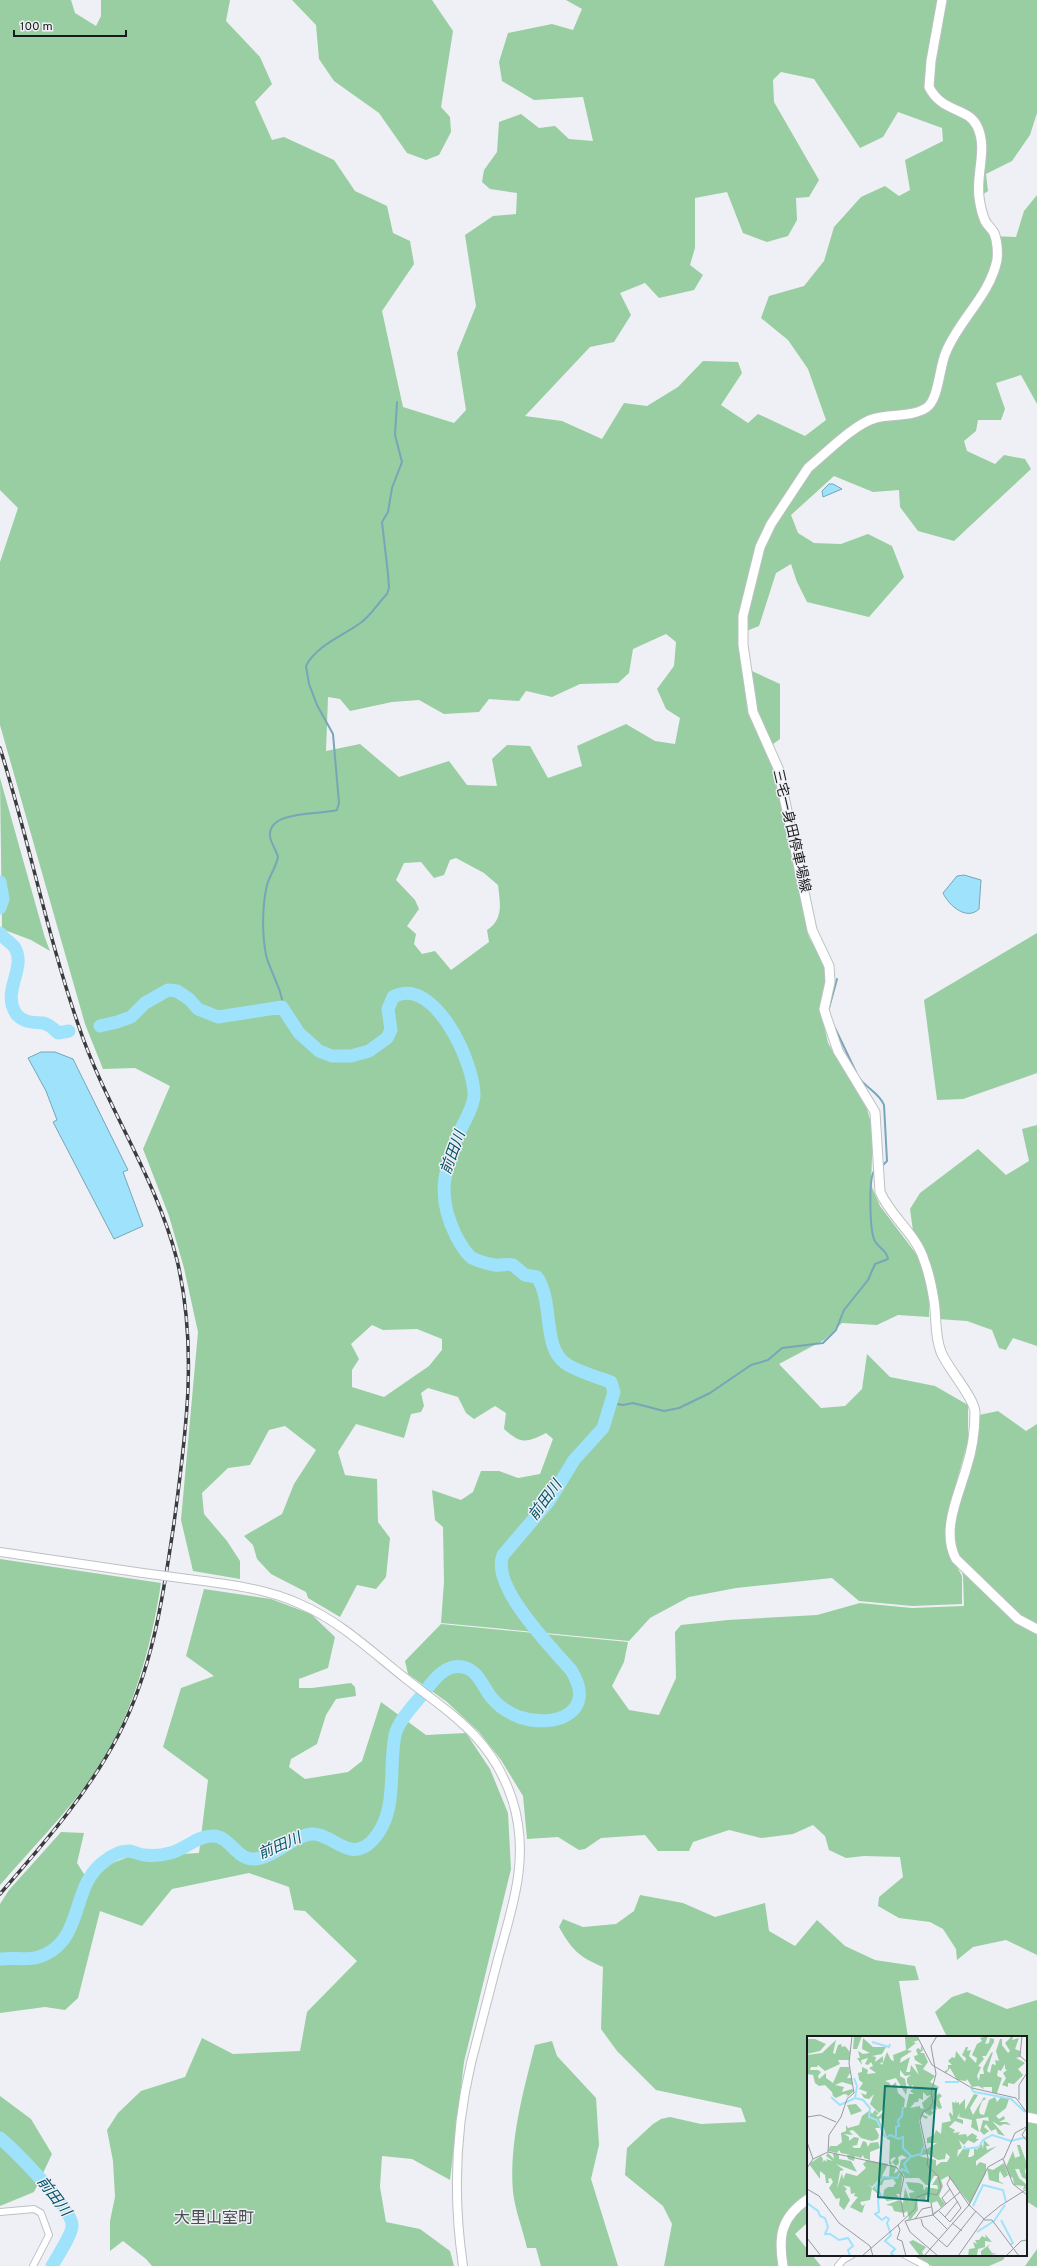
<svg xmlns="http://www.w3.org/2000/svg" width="1037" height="2266" font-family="Overpass,'Noto Sans JP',sans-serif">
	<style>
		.green { fill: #98cea1; fill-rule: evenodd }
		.water { fill: #9fe2fb; stroke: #77a6b8 }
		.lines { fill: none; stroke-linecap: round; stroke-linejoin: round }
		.stream { stroke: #77a6b8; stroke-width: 2 }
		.river { stroke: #9fe2fb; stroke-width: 13 }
		.minor-casing { stroke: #bec0c4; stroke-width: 8 }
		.tertiary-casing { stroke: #bec0c4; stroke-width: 10 }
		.secondary-casing { stroke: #bec0c4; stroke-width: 11 }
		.minor { stroke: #fff; stroke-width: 6 }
		.tertiary { stroke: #fff; stroke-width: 8 }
		.secondary { stroke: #fff; stroke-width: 9 }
		.rail-casing { stroke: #3a3b3c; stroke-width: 3.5 }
		.rail { stroke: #eff0f5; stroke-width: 2; stroke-dasharray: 6; stroke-linecap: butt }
		.tertiary-bridge-casing { stroke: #bec0c4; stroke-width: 10; stroke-linecap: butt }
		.tertiary-bridge { stroke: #fff; stroke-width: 8 }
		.labels { text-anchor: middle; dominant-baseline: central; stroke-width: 3; stroke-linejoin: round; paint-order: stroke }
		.street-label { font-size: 14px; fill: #191a1b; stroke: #eff0f5 }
		.water-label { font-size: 15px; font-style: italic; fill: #045367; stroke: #eff0f5 }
		.quarter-label { font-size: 16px; fill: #4d4e51; stroke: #eff0f5 }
		.inset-river { fill: none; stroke: #9fe2fb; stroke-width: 2 }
		.inset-road { fill: none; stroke: #999a9e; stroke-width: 1 }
		.view { fill: #0f766e; fill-opacity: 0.15; stroke: #0f766e; stroke-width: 2 }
		.inset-edge { fill: none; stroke: #191a1b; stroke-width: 2 }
	</style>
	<rect width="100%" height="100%" fill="#eff0f5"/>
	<g class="green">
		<path d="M0,0H71L75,13L96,26L101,16V0H230L226,21L260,57L272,84L255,102L272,140L284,137L334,160L355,191L387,206L393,233L410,241L414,264L382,311L403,407L454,423L466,410L457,353L476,306L465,235L493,216L516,214L517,193L490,189L482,182L484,170L497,152L499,122L521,114L539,128L555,126L569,139L593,141L583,97L534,100L502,81L499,62L508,33L552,24L573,30L582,9L566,0H1037V113L1030,135L1012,161L986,174L988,191L976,199L983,225L990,236L1016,237L1024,211L1037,195V404L1021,375L996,383L1005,409L1001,420H978L976,431L964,441L967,451L995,464L1004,455L1025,459L1031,469L954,541L918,531L900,507L899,490L873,492L834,476L791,515L798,533L814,543L841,544L868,534L892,546L904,577L869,617L807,602L797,582L791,564L776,573L759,626L739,634L741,666L780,684V739L765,750L776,777L809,937L823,963L827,979L821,1012L828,1043L867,1109L873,1130L871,1185L880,1206L920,1259L929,1292V1317L898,1315L877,1325L842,1323L824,1340L779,1364L821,1408L845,1406L862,1389L867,1354L890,1377L935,1386L968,1405V1441L947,1516L948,1551L962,1576V1604L912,1606L859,1601L832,1578L736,1588L689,1597L650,1618L629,1641L441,1623L444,1582L443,1527L435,1520L432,1490L461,1500L473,1492L481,1471H499L518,1478L540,1474L553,1439L546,1433C526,1443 521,1444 504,1429L506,1413L495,1406L474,1419L466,1413L458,1397L428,1388L421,1393L424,1406L421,1412L411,1414L404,1438L356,1424L338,1452L345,1475L377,1479L378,1522L390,1538L386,1577L376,1589L357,1585L340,1617L308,1598L306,1592L271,1574L257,1559L253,1545L244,1536L282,1514L294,1484L316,1450L285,1426L269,1430L250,1465L228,1468L202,1493L204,1514L227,1541L240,1561V1579L193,1571L181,1520L198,1332L184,1268L169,1216L143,1149L170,1086L135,1068L103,1069L85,1024L0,725V562L18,508L0,490ZM781,72L814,79L860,148L883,137L898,112L942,128L943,141L905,160L910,190L899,196L885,186L861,197L834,227L824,261L804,286L769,296L761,318L788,340L808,369L826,420L805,436L758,414L748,423L721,405L742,373L738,362L703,361L678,387L647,406L624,403L602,439L562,421L525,416L590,347L614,342L631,315L620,293L645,283L659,298L694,290L703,275L690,265L695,248V198L727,192L743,233L767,242L788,236L797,220L796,198L809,197L819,180L774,102L773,80ZM666,634L676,642L674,666L657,689L666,709L680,718L675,744L655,741L626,724L577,746L582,766L548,778L530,746L507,745L492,759L497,786L467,785L449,761L399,777L360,744L326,751L328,697L340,699L350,711L392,702L419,700L444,714L479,712L489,699L519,701L526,691L552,697L580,684L618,683L629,673L633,649ZM456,858L484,873L498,885C500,903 504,919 487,930L489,942L451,970L435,951L422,954L414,944L416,934L407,926L419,909L415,900L396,880L404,863L421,862L434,878L444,875L450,860ZM372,1325L383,1330L417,1329L442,1339V1350L429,1366L384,1397L352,1387V1370L359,1359L351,1344Z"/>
		<polygon points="292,0 432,0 453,31 441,107 450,117 451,132 439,155 426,160 407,153 379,113 334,81 319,59 316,25"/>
		<polygon points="0,778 45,938 50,951 31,940 2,929"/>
		<polygon points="1037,933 1037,1073 963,1099 937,1100 924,1000"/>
		<polygon points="1037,1125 1037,1346 1013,1338 1006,1350 999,1348 992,1330 967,1321 938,1319 925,1250 913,1231 910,1209 920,1193 978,1149 1006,1175 1029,1161 1022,1129"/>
		<polygon points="998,1411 1026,1431 1037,1424 1037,1955 1006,1940 973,1947 957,1960 956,1949 943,1929 930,1922 899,1918 878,1906 879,1897 903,1877 900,1857 864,1856 846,1858 829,1850 825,1836 813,1825 793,1834 761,1838 729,1830 693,1842 689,1851 658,1851 645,1835 601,1838 585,1849 579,1850 558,1837 527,1839 523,1796 501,1760 479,1732 447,1702 408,1674 405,1661 441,1624 628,1642 624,1662 612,1686 629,1710 659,1715 676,1678 675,1632 681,1625 728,1620 817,1615 860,1603 912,1608 964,1606 963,1576 956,1551 953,1530 979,1415"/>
		<path d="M0,1559L161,1583C151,1648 133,1715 96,1771C68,1812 32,1848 0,1885Z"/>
		<polygon points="204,1589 271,1599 311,1614 335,1637 328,1668 299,1679 299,1688 312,1688 351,1683 355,1687 356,1696 336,1699 326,1715 317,1744 291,1759 289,1767 305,1779 348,1772 362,1761 381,1702 426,1735 466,1733 490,1769 508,1813 511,1869 464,2062 450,2180 412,2159 382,2156 380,2187 386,2222 420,2229 450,2251 454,2266 152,2266 146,2259 123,2241 110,2251 110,2221 115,2197 113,2161 107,2130 118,2113 141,2091 185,2077 202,2038 233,2054 300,2051 307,2012 357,1961 305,1911 294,1910 289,1887 249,1873 172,1889 142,1926 100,1911 78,1998 65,2010 45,2007 0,2013 0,1904 9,1890 61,1832 84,1833 77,1863 84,1874 128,1857 199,1853 208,1780 163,1747 181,1688 214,1676 186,1656"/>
		<path d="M640,1895L683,1903L715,1917L765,1903L769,1931L795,1946L817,1920L845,1946L875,1960L915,1966L919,1980L899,1981L908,2037H808V2224H806L795,2234L808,2250V2255H812L821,2266H664L672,2224L663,2206L625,2175L627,2148L653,2124L661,2119L670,2117L701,2124L746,2122L741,2108L656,2090L617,2051L601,2029L603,1967C579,1957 572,1950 559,1927L563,1919L583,1927L616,1924L634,1911Z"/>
		<polygon points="967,1992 1007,2009 1037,2000 1037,2208 1026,2201 1026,2037 947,2037 935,2012 952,1997"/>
		<path d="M552,2041L557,2056L596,2098L599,2145L591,2179L618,2266H541L536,2248H527C523,2230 515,2210 513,2192C509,2142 523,2093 535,2045Z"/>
		<polygon points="0,2096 31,2119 52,2154 34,2192 0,2206"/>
		<polygon points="1037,2249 1037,2266 1025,2266"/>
		<polygon points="911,2255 1006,2255 1003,2260 989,2266 932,2266"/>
	</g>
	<g class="water">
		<polygon points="829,484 833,484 842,489 823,497 822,491"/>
		<path d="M964,875L981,880L979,909C967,921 949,906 943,893L957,876Z"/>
		<polygon points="41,1052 55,1052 73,1059 128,1170 123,1172 143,1226 114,1239 53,1122 57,1120 46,1091 28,1058"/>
	</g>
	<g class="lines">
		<g class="stream">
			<path d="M282,1007C285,995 269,969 266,955C262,934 262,906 267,885C270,875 276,867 278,857C276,849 271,844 270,836C268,810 319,815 337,810L339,803L333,734L317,705L309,684L306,666C316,646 342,636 359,624C370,617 378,603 387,594L389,588L388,574L382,522L388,512L392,488L402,462L395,435L397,402"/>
			<polyline points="829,1008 837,979"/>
			<polyline points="835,1028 856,1072"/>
			<path d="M860,1079C868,1089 880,1094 884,1105L887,1161L881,1167"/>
			<path d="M611,1403L623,1405L633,1403L664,1411L679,1408L710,1393L751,1365L768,1360L782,1348L823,1343L836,1330L844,1310L868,1280L875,1264L888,1259C887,1249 877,1248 874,1239C870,1229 868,1176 875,1170"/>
		</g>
		<g class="river">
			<polyline points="0,882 3,899 0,908"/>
			<path d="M0,933C4,939 12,943 15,948C27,969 0,992 17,1015C25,1023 32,1022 43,1023C49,1024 54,1029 58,1033L69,1031"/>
			<path d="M0,1959C16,1957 31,1962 46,1954C84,1936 71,1884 105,1861C111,1856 120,1851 128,1851C134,1851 139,1855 145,1855C152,1856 163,1855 170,1853C185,1850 196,1836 213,1836C231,1836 236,1861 256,1859C275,1857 296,1833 314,1834C334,1835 350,1863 372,1841C399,1813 388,1770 395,1735C399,1719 416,1703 426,1690C435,1678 446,1664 463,1667C478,1670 483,1687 491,1697C498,1706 509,1713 519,1717C554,1729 598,1713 571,1670C552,1648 490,1586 503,1555L549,1501L574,1460L603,1428L614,1392L611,1382C597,1377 578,1372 565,1363C542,1346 554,1302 537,1277L525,1275L513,1265C507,1263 501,1266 495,1265C489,1264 478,1261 472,1258C465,1253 460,1243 456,1236C438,1199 442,1175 457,1138C462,1124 473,1110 474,1096C475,1064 434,974 393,997L388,1009L391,1030L387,1038L369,1051L351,1056H332L319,1051L299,1033L282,1007L218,1017L198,1009L189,999L177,991L168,990L145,1003L131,1017L117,1022L100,1026"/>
			<path d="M0,2138C14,2150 72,2208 72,2225C73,2233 57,2257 52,2266"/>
		</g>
		<defs>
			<g id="minor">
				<polyline points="0,2212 34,2209 41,2213 49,2235 33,2266"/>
				<polyline points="905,2255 926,2266"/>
				<polyline points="838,2266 843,2260 852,2255"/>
			</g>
			<g id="tertiary">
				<polyline points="0,1552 143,1573"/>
				<path d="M188,1579C226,1584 265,1588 300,1604C340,1621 372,1652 405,1678C452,1715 492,1738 512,1799C530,1853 514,1903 499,1955C490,1991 480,2027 471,2063C455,2130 453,2198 463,2266"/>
			</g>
			<g id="secondary">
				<path d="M942,0L931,61L929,87C942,113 968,107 977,126C988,148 976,172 979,197C980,205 982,214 985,221C987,225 992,229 994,233C997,240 998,252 997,260C990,295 959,320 946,352C939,367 939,400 926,408C912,417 891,414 876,418C855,423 825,454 808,468L771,524L760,547L743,616V645L753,712L778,768L812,930L829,966L830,982L824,1009L826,1016L838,1051L875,1112L880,1192C891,1217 916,1234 924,1260C929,1273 932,1288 934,1301C937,1320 934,1333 941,1352C948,1369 974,1397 975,1412C975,1431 972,1451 966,1469C958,1497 941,1531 956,1559L1018,1619L1037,1629"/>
				<polyline points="1026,2117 1037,2119"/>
				<path d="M783,2266C778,2236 781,2217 808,2199"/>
			</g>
		</defs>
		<use href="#minor" class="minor-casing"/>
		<use href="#tertiary" class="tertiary-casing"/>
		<use href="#secondary" class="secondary-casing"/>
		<use href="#minor" class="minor"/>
		<use href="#tertiary" class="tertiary"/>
		<use href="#secondary" class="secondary"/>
		<defs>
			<path id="rail" d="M0,748C29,840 47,935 79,1027C106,1107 156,1177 177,1260C198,1348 186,1434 174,1523C163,1597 153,1669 118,1736C87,1795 43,1844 0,1894"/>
		</defs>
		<use href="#rail" class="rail-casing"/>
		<use href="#rail" class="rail"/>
		<defs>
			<polyline id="tertiary-bridge" points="143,1573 188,1579"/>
		</defs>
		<use href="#tertiary-bridge" class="tertiary-bridge-casing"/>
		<use href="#tertiary-bridge" class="tertiary-bridge"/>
	</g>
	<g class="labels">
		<g class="street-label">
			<text transform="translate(791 831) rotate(77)">三宅一身田停車場線</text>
		</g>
		<g class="water-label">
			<text transform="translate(454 1153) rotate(-70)">前田川</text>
			<text transform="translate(546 1501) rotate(-54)">前田川</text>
			<text transform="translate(280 1847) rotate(-23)">前田川</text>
			<text transform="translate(53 2197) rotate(53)">前田川</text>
		</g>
		<g class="quarter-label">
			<text x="214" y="2219">大里山室町</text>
		</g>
	</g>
	<g transform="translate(807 2036)">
		<rect width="220" height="220" fill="#eff0f5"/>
		<path d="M55,0L50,13H46L47,1ZM109,0L112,4L106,6L109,7L100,14L105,15L94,22L93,27L103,21L99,36H103L104,29L112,39L108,28L116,29L108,24L107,20L111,19L109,14L111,12L114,14V9L116,14L113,17H117L121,26L116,33L128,40L123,46L132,51L126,64L132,57L135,60L132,63L135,72L132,73L129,70L130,74L127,72L124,75L127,76L123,80L117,76L116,79L121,81L119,83L115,80L112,84L118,114L130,107H120V102L127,99L129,94L134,98L135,87L144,85L142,78L143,76L146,80L145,66L148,67V64L149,67L152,66V69L158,63V74L167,58L171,59L163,72L166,79L177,61L179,63L175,65L172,74L173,78L177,79L182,64L188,61L190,66L194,61L202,63L199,72L189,80L192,83L197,80L198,83L192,86H200L204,89L197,88L193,90L185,85L198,100L191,98L189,93L184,95L179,88L177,91L182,95L177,99L173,95L176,84L182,85L181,81L169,83L172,96L164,91L165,84L152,81L153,77L150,82L156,84V88L148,85L142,91L148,94L146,97L153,96L151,99L159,98L160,101L165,97L170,100L169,103H172L167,107L161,104L157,109L152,104L155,112L151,114L150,121L156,113H163L161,121H164L167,119V112L171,114L170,112L175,108L176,113L177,104L183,110H179L180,114L190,110L169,125V130L173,126L179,128V137L163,168L141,140L134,144L136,150L132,160L138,168L127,178L125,177V171L126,177L134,172L130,165L125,167V170L124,167L120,166L123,162L119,159L118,165L110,162L111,174L104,183L100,184L102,182L100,175L97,177L87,175L85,170L79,169L92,164L96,167L98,152L104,167L102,157L108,156L102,153L99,146L112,147L116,149L117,155L119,151L131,153L130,149H125L131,140H127L122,149H119L112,142H98L96,137L93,158H89L93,163L80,165L76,161L77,154L81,151H86L89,147L86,143L77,144L75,149L70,150L73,156L71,158L65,153L72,143L65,151L61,148L65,152L63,164L53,166L55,170L58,168L55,177L43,171L51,161L47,160L48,157L44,158L43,151L36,149L40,153L38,155L43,164L37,174L32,169L33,162L29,163L22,152L26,146L24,142L21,143L22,147H19L18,139L13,135V143L2,128L14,120L16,123L15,127L17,124L20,126L19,123L26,125L19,120L21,117L27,123L26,118H32V123L44,125L50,136L29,128L37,134L33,135L30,153L35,137L36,143L39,137L50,140L59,132L56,128L60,124L81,128L75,140L76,142L82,141L83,128L89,131L87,138L91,135L95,136L92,133L94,124L100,122L95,119L91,121L92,127L89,130L85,126L89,122L87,121L83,124L85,128H82L83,104L80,103L74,82L72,83L77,97L75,92H68L72,99L71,103L65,105L54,102L46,94L42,95L46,99L37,98L42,101V105L47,101L52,102L50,109L45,110L47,112H53L56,105L59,106L61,111L63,107L71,106L73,112L63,116V124L57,122L56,119L54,122L48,120L47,125L41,123L40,119H43L34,117L32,114L30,117L21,115L23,110H30L35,106L34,97L39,95V89L41,92L52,89L55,80L63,74L65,78L68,74L72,78L69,79L71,81L77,75L76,73L72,77L63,68L67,58L62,63L57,62L54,57L59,59L60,56L52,53L56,47L52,44L51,37L55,36V31L61,34L60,38L69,37L62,32L66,30L64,26L61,29L58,28L61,22L54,24L55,29L50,22H53L51,15L56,18L63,17L55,13L56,2L66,11H79L75,18L65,20L69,21L68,26L76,20V26L73,27L75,29L80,16L84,24L87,25L86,19L99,14L98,1ZM93,34L98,40L104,39L100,42V47L103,51L106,49L107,52L103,55L107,58H102L99,72L97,71L98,63L91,57L89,46L83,51V47L78,45L89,42L99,59L100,53L98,43L93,40ZM116,56L120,60L124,59L115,67L117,73L113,72V70L103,72L108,66H111L112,62L116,64ZM139,117L143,121L140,126H134L129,130V124L112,120L121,118L131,124L138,123ZM181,0L178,8L182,7L183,2L187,3V6L179,20H175L177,23L171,30L174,31L170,40L172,45L173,38H177L176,32L184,17L186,16L180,35L183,37L185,28L189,29L188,24L192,25L189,15L193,3H195V9L201,17L203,15L198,7L204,1H206L205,4L212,2L208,13L213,15V21L209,22L218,27L211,33L216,39L207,48L201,47V51L195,49L199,42L196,37L200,34L198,33V28L194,35L191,34L190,40L195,42L190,57H185V51H176L177,53L171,50L165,51L160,43L159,45L150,44L143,32L139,37L137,36L141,33V29H145L141,25L145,21L148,22L149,15L158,26L159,22L155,19L159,11H161L160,15L164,14L162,20L169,27L170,22L165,19L170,8L175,5L173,2ZM1,3H8L19,8L13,15L0,18ZM29,4L26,17L28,18L31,9L34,8L35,11L38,10L43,16L42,24H31L33,28L18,35L11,29L10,31H4L3,34H11L14,36L11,40L12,43L19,37V42L26,47L33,31H42L43,37L40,42H45V49L35,46L28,49L37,51L35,56L45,53L47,55L39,62L41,59L37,58L29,62L26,60L25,56L18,49L12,50L8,47L6,39L0,38V19L15,17ZM49,68L55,75L44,79L40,69ZM210,109H213L220,128L218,135L220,144L215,141L212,133H208L212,142L220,149V152L216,154L217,150L207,149L206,142L202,140L199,131L206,115L208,122L213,120ZM197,127L201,139L197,142L193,135L192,138V145L197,148L182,144L180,132L186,134ZM178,198L185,206L178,205V211L171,213L170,219L161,220L162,213L168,212L166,206L170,208L168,204H172L175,200L179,202ZM106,204L119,211L115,216L117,220H113L102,206ZM183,208L181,211L185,217L190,218L174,220V215Z" fill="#98cea1" fill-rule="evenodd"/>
		<path class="inset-river" d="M65,6L82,11L83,8M47,42L50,50L48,62M138,46H152M164,52L167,56L179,58M179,58L204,63L218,76M24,61L33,69L48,62L56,64L63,72L62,81L70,84L78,101M89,100V91L92,90L91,84L95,80L96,71M80,101L83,99L92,103L96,101V112L104,120L97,128L101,136L95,133L90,142L77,141L68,150L74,159L71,164L72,176L68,178L75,184L79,181L82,183L80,187L84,199L78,205L88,213L84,217L87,220M157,110L158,113L172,111L176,104L185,99L204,105L220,101M103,121L114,118L117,110M0,167L11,175L13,180L18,182L21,191L18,198H23L32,204L41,202L46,210L41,214L43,220M166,170L176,149L196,154L199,166M194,184L206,207L203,209M170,196L187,185L198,169"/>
		<path class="inset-road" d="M110,0L125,29L165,52L209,62L220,77M215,0L213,20L220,26M212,64V49L220,37M0,81L13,79L29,86M220,91L215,99L220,105M0,106L6,123M21,116L89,131L97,141L93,160L97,181M196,123L206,148L220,159M0,132L6,123L21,116L22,99L34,81L40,63L47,57L42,27L45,0M142,140L153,156M0,153L12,160L32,187L63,210L66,220M124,167L126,179L140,193M139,168L135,162L143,153M132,175L143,186L154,172L140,148L143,142M138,181L151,165M108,183L115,173L124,171M114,183L116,190L140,211L169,175M177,183L162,169L181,131L197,122L208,97L219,91M177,184H185L212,220M145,187L155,195M0,202L14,220M55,220L91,189M99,220L95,205L90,203L93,194L91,189L108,173L110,161L121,157L130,159L134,151L131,140L120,129L121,122L113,84L116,76L122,73L126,66L124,57L129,38L124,10L130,0M117,220L162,169L153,156M131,220L103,196L98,185L126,179L153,156M151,220L177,183L193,170L220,153M199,220L214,205L220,204"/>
		<path class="view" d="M78,50L129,53L121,165L71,161Z"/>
		<rect width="220" height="220" class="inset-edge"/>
	</g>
	<path d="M14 30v6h112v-6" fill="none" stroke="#191a1b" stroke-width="2"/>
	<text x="20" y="30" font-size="12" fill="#191a1b" stroke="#eff0f5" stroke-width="3" paint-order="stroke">100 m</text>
</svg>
